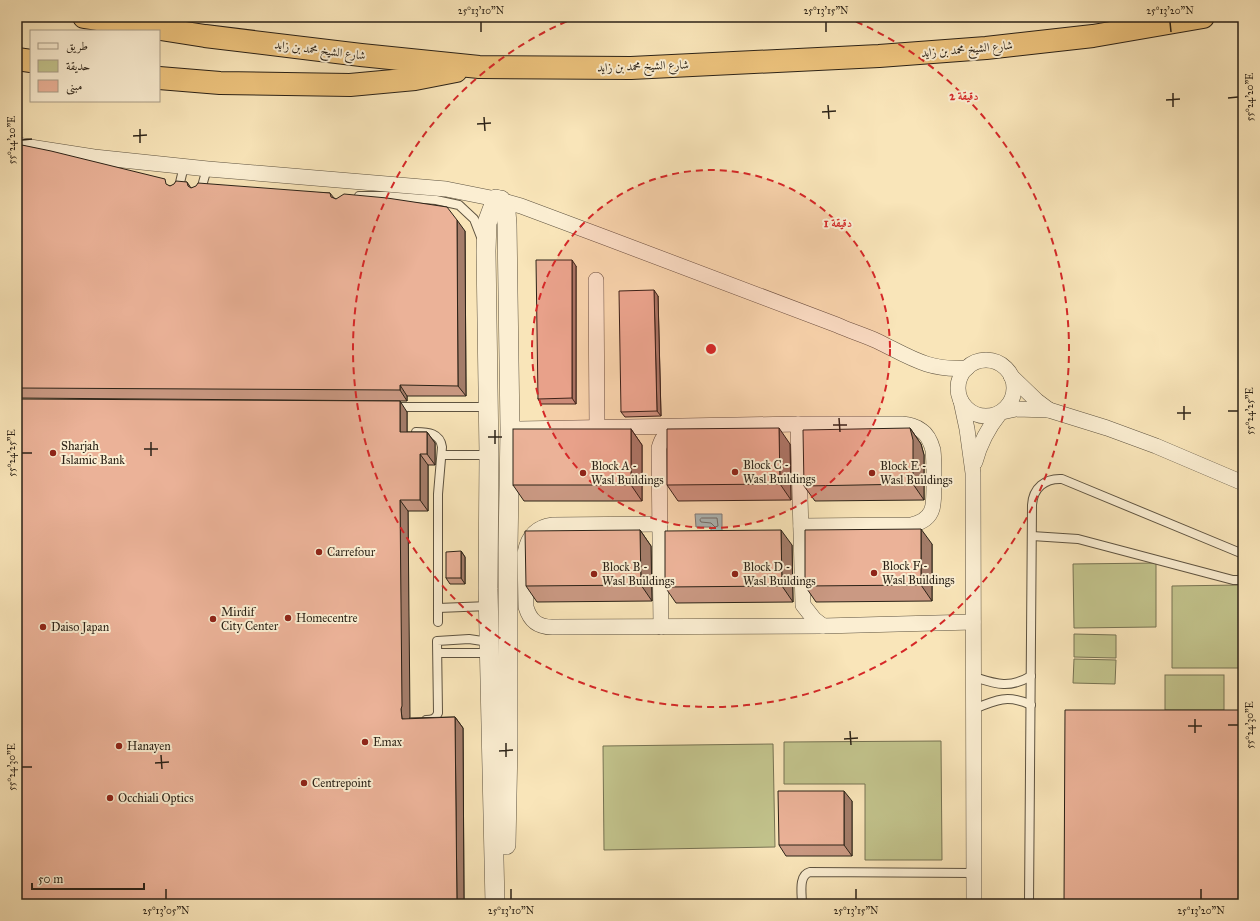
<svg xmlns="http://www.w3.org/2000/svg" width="1260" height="921" font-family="'IM FELL Great Primer',Amiri,serif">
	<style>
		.green { fill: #c2c38c; stroke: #767252 }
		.water { fill: #a1bdb8; stroke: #727f78 }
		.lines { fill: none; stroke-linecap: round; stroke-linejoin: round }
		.shore { stroke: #667068; stroke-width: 1 }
		.service-casing { stroke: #5e5340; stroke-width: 10 }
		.minor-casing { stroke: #5e5340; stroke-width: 16 }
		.tertiary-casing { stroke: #5e5340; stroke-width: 20 }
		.motorway-casing { stroke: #2b2217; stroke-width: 24 }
		.service { stroke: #fbeed2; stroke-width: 8 }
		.minor { stroke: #fbeed2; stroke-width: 15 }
		.tertiary { stroke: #fbeed2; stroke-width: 19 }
		.motorway { stroke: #ecc27c; stroke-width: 22 }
		.wall { fill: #ca9983; stroke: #2b2217 }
		.shaded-wall { fill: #a47d6a; stroke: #2b2217 }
		.building { fill: #ebb298; stroke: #2b2217 }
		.ticks { fill: none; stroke: #2b2217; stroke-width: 1.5 }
		.ring { fill: none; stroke: #d62828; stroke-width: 2; stroke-dasharray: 7 5 }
		.poi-dot { fill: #8f2418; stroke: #fbeed2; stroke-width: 1.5 }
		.labels { text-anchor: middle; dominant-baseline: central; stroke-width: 4; stroke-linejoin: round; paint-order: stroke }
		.street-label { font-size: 12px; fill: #2b2217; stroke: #fbeed2 }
		.poi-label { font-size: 12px; fill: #2b2217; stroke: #fbeed2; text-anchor: start }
		.centre { fill: #d62828; stroke: #fbeed2; stroke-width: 2 }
		.ring-label { font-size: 12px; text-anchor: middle; font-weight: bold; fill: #d62828; stroke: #fbeed2; stroke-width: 4; stroke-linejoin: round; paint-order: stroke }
		.neatline { fill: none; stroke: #2b2217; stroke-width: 1.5 }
		.ticks-label { font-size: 10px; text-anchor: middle; fill: #2b2217 }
	</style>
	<rect width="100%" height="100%" fill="#f9e5b9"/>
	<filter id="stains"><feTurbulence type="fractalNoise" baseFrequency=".005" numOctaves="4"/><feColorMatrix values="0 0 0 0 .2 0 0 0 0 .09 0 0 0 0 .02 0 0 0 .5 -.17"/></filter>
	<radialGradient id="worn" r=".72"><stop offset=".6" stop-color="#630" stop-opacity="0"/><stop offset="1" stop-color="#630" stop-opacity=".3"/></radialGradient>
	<g class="green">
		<polygon points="1156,563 1156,627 1074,628 1073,564"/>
		<polygon points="1239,585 1240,668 1172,668 1172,586"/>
		<polygon points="1074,634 1116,635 1116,658 1074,657"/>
		<polygon points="1074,659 1116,660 1115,684 1073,683"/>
		<rect x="1165" y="675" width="59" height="35"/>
		<polygon points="941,741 942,860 865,860 865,784 784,784 784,742"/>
		<polygon points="773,744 775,847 604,850 603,746"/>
	</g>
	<polygon class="water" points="695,514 722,514 722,534 711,534 711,527 696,527"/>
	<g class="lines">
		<polygon class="shore" points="702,518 717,518 718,526 715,527 711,523 701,522 700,520"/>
		<defs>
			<g id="service">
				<polyline points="178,191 183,170 185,167"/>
				<polyline points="200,193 206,172 208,169"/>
				<polyline points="359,196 385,196 436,200 459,205 474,219 481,237"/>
				<polyline points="393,407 488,407"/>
				<path d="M416,432C428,432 440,433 442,447L438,494V622"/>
				<polyline points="442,455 489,455"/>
				<polyline points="1032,536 1078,539 1233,580 1243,580"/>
				<polyline points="438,608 489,606"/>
				<polyline points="438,653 490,653"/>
				<path d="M974,677C996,684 1009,689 1031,676"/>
				<path d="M974,709C995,700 1008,694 1031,705"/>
				<path d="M426,720C432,720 436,719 438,713L437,641L469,639L489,642"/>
				<path d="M802,904C802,894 798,875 810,872L974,873"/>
				<path d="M1029,904L1032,505C1033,488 1045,478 1062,479L1243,554"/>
			</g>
			<g id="minor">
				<path d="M17,145L94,157L208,169L446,189L496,199L521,206L604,237L837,325C850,331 864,335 877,341C910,357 928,371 967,368"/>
				<polyline points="596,280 597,429"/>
				<circle cx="986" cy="388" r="28"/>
				<polyline points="1011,376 1037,401 1049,410"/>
				<polyline points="961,401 967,429 973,473 974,904"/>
				<polyline points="1002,412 1016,409 1049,410 1107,428 1156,446 1243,483"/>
				<polyline points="798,424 803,605 814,619 823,626"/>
				<path d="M519,429L798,424H902C909,425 916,426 922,431C928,435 931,443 933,450C934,459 935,501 932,509C929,519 920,523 911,525L801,526"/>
				<path d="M975,462C980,443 988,428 1000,413"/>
				<path d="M660,524L553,525C536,527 528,536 525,553L526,607C530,621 538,627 552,627L823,626L973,622"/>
				<path d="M661,627L659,448C662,437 667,431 678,427"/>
			</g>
			<g id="tertiary">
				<polyline points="501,200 506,212 507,224 510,429 508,547 508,743 506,845"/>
				<polyline points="495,904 488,589 489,455 486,251 487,223 496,199"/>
			</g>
			<g id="motorway">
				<polyline points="84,17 205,36 361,55 479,67 631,68 879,56 986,48 1093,36 1203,17"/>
				<polyline points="17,59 31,61"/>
				<polyline points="159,78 220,83 350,85 415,79 456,71"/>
			</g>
		</defs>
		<use href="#service" class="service-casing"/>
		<use href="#minor" class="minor-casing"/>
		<use href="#tertiary" class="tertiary-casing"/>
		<use href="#motorway" class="motorway-casing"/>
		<use href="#service" class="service"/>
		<use href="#minor" class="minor"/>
		<use href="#tertiary" class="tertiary"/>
		<use href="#motorway" class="motorway"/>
	</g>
	<g class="wall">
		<polygon points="17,144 170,186 187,182 191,188 330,193 334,198 336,199 465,231 466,396 407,396 407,401 17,398"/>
		<polygon points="576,266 576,404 541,404 538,399"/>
		<polygon points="658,296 661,416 625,417 621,412"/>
		<polygon points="407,412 407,432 427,432 435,443 435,465 428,465 428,511 408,511 409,718 455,717 463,728 464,904 17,904"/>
		<polygon points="910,428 921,444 924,455 924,500 815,501 804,486"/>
		<polygon points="631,429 642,445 642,501 524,501 513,485"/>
		<polygon points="790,444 791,500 678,501 667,485"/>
		<polygon points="640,530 651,546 652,601 537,602 526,586"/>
		<polygon points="932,544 932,601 816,602 805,586"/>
		<polygon points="792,545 793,602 676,603 665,587"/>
		<polygon points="461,551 465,557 465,584 450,584 446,578"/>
		<polygon points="852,801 852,856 786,856 779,845"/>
	</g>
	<g class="shaded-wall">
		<polygon points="457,220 465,231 466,396 458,386"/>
		<polygon points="572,260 576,266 576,404 572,398"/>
		<polygon points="654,290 658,296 661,416 657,411"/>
		<polygon points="400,385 407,396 407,401 400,390"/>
		<polygon points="400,401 407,412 407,442 400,432"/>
		<polygon points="779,428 790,444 791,500 780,484"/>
		<polygon points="910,428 921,444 924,455 924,500 913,484"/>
		<polygon points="631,429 642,445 642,501 631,485"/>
		<polygon points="427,432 435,443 435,465 427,454"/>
		<polygon points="420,454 428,465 428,511 420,500"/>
		<polygon points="400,500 408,511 410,717 409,720 402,719 401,709"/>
		<polygon points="921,529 932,544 932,601 921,585"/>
		<polygon points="640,530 651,546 652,601 641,585"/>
		<polygon points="781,530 792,545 793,602 782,586"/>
		<polygon points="461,551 465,557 465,584 461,578"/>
		<polygon points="455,717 463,728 464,904 457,904"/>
		<polygon points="844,791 852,801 852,856 844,845"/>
	</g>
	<g class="building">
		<polygon points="17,144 51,151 165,179 166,184 170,186 174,184 176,181 187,182 188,186 191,188 196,186 198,183 330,193 331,197 336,199 344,194 387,198 447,207 457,220 458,386 400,385 400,390 17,388"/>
		<polygon points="536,260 572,260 572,398 538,399"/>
		<polygon points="654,290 657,411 621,412 619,291"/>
		<polygon points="17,399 400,401 400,432 427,432 427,454 420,454 420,500 400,500 402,706 401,709 402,719 455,717 457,904 17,904"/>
		<polygon points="779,428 780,484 667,485 667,429"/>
		<polygon points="910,428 913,440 913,484 804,486 803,430"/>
		<rect x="513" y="429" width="118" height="56"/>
		<polygon points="921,529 921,585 805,586 805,530"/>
		<polygon points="640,530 641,585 526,586 525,531"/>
		<polygon points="781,530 782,586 665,587 665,531"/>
		<polygon points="461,551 461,578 446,578 446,552"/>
		<polygon points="1065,710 1243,710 1243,904 1064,904"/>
		<polygon points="778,791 844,791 844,845 779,845"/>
	</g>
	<path class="ticks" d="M481,22V32M826,22V32M1170,22L1171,32M1173,93V107M1228,98L1238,97M1166,100L1180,99M828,105L829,119M822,112L836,111M484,117L485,131M477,124L491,123M140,129V143M133,136L147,135M22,140L32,139M1184,406V420M1228,411H1238M1177,413H1191M839,418L840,432M833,425H847M495,430V444M488,437H502M151,442V456M144,449H158M22,453H32M1195,719V733M1228,725H1238M1188,726H1202M850,731L851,745M844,739L858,738M506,743V757M499,751L513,750M161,755L162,769M155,763L169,762M22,767H32M166,889V899M511,889V899M856,889V899M1201,889V899"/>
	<circle cx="711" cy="349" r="179" fill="#d62828" fill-opacity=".12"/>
	<g class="ring">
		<circle cx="711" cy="349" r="179"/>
		<path d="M845 17A358 358 0 1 1 577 17"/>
	</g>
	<g class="poi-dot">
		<circle cx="53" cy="453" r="4"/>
		<circle cx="735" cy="472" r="4"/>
		<circle cx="583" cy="473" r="4"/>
		<circle cx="872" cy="473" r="4"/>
		<circle cx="319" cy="552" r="4"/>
		<circle cx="874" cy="573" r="4"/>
		<circle cx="594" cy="574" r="4"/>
		<circle cx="735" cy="574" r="4"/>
		<circle cx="288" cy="618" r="4"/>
		<circle cx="213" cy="619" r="4"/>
		<circle cx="43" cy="627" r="4"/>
		<circle cx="365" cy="742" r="4"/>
		<circle cx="119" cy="746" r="4"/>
		<circle cx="304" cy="783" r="4"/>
		<circle cx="110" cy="798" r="4"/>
	</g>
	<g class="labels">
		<g class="street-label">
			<text transform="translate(967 49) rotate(-5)">شارع الشيخ محمد بن زايد</text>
			<text transform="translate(320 50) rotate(7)">شارع الشيخ محمد بن زايد</text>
			<text transform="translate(643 66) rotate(-2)">شارع الشيخ محمد بن زايد</text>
		</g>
		<g class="poi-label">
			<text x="61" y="446">Sharjah<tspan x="61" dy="14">Islamic Bank</tspan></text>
			<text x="743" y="465">Block C -<tspan x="743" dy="14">Wasl Buildings</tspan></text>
			<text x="591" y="466">Block A -<tspan x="591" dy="14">Wasl Buildings</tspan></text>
			<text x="880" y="466">Block E -<tspan x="880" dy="14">Wasl Buildings</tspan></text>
			<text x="327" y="552">Carrefour</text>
			<text x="882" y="566">Block F -<tspan x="882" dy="14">Wasl Buildings</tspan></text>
			<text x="602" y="567">Block B -<tspan x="602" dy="14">Wasl Buildings</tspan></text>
			<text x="743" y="567">Block D -<tspan x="743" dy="14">Wasl Buildings</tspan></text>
			<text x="221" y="612">Mirdif<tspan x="221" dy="14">City Center</tspan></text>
			<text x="296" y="618">Homecentre</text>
			<text x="51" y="627">Daiso Japan</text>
			<text x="373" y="742">Emax</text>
			<text x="127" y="746">Hanayen</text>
			<text x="312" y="783">Centrepoint</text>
			<text x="118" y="798">Occhiali Optics</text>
		</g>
	</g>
	<circle cx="711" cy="349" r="6" class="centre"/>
	<g class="ring-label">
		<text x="964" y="100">2 دقيقة</text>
		<text x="838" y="227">1 دقيقة</text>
	</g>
	<rect width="1260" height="921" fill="none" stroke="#f9e5b9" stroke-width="44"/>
	<rect x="30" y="30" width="130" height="72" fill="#fbeed2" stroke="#a89c87"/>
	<rect x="38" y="43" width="20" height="6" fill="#fbeed2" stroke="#a89c87"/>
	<text x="66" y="50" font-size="12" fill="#2b2217">طريق</text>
	<rect x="38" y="60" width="20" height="12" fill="#c2c38c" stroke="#a89c87"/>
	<text x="66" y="70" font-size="12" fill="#2b2217">حديقة</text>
	<rect x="38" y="80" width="20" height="12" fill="#ebb298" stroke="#a89c87"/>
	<text x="66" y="90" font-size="12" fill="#2b2217">مبنى</text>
	<path d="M32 883v6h112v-6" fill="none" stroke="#2b2217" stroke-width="2"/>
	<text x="38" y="883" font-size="12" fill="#2b2217" stroke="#fbeed2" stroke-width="3" paint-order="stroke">50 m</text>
	<rect x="22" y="22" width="1216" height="877" class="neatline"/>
	<g class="ticks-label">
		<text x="481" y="14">25°13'10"N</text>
		<text x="826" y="14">25°13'15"N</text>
		<text x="1170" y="14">25°13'20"N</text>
		<text transform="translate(1249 97) rotate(-90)" y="4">55°24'20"E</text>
		<text transform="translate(11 140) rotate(-90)" y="4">55°24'20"E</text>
		<text transform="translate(1249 411) rotate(-90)" y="4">55°24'25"E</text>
		<text transform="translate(11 453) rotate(-90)" y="4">55°24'25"E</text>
		<text transform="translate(1249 725) rotate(-90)" y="4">55°24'30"E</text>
		<text transform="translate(11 767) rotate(-90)" y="4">55°24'30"E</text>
		<text x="166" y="914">25°13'05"N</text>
		<text x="511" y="914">25°13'10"N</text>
		<text x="856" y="914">25°13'15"N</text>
		<text x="1201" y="914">25°13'20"N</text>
	</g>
	<rect width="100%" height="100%" filter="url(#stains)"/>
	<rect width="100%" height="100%" fill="url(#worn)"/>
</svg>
